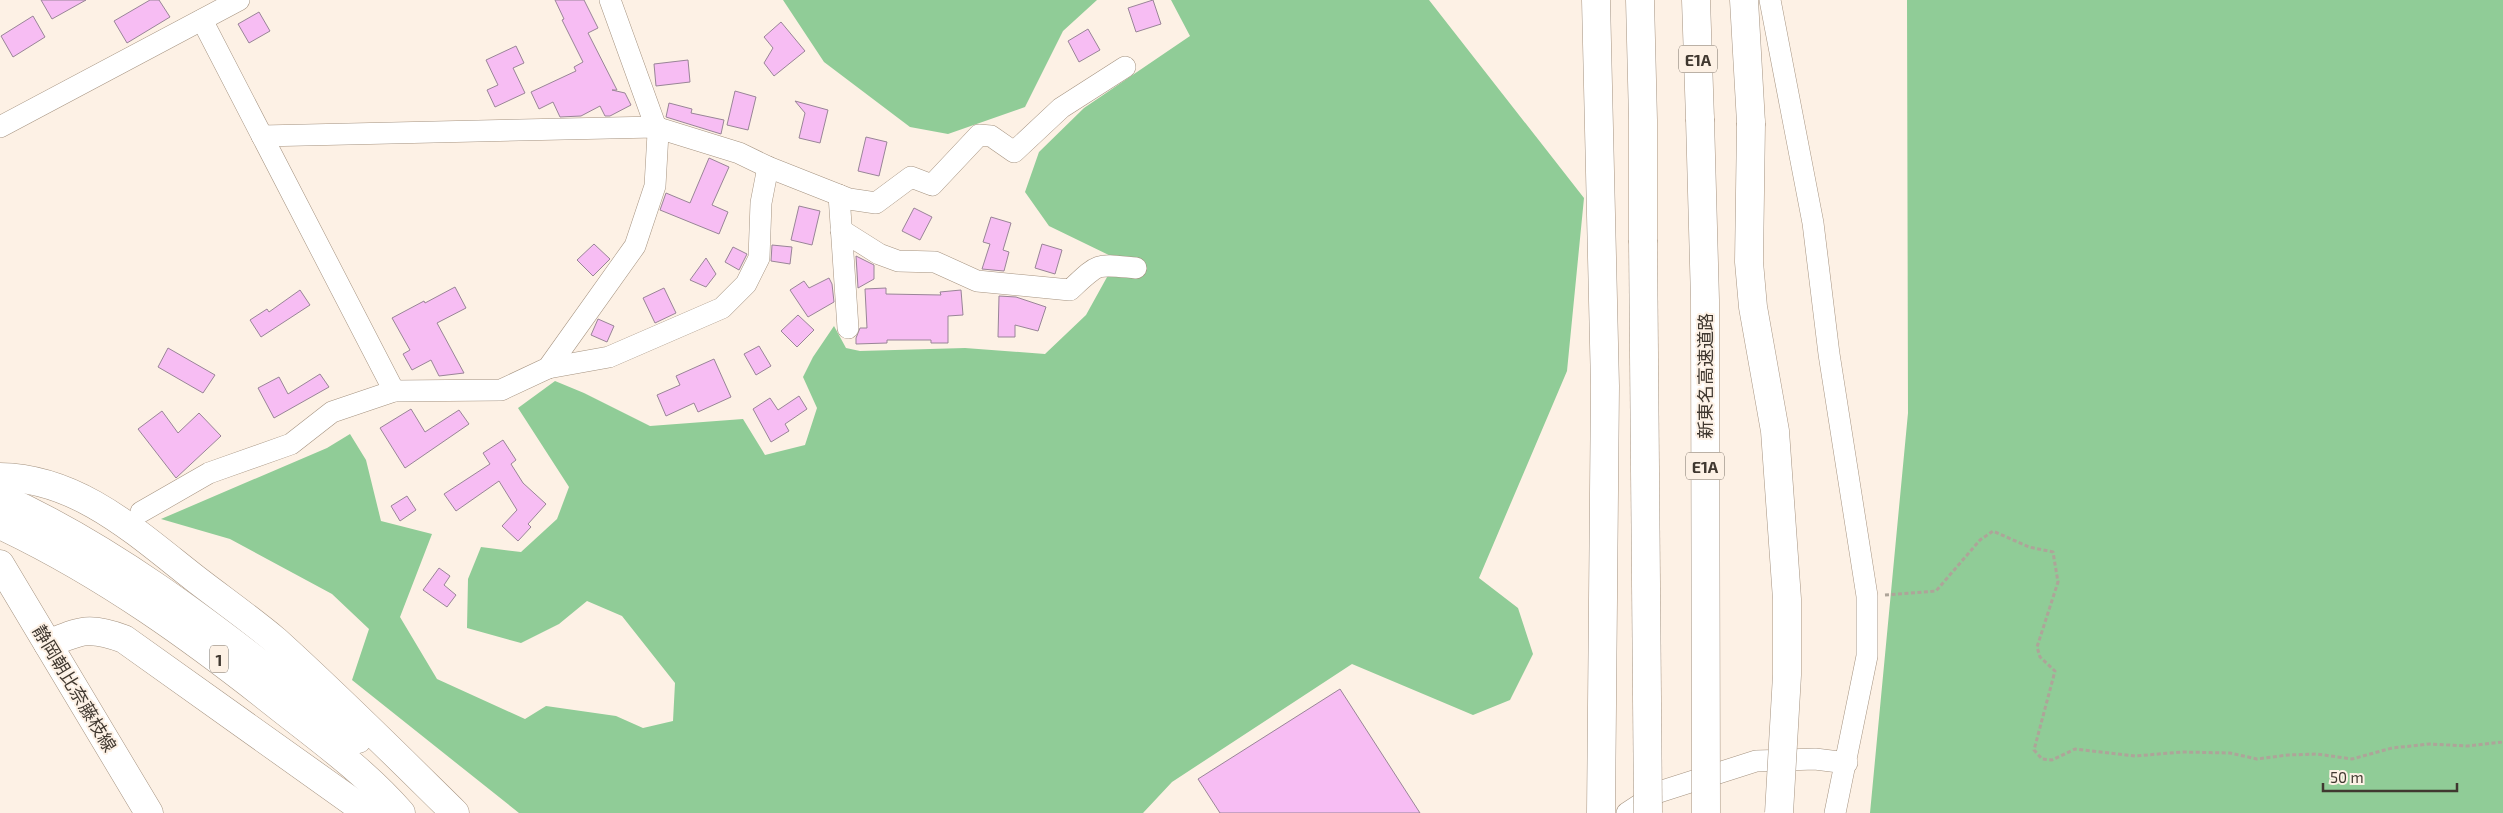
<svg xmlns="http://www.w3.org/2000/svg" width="2503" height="813" font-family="'Exo 2','Noto Sans JP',sans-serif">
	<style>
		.forest { fill: #90cc97 }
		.building { fill: #f7bdf3; stroke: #998597 }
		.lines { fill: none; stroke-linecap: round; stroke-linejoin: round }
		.street-casing { stroke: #a59380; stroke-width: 22 }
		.secondary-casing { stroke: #a59380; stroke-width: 29 }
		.highway-casing { stroke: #a59380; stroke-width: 29 }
		.path { stroke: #aea499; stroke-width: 3; stroke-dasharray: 4 2.5; stroke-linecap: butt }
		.street { stroke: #fff; stroke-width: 21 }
		.secondary { stroke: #fff; stroke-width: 28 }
		.highway { stroke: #fff; stroke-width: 28 }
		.highway-bridge-casing { stroke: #a59380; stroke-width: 29; stroke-linecap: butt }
		.highway-bridge { stroke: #fff; stroke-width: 28 }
		.labels { text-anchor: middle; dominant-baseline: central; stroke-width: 4; stroke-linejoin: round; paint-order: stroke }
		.shield { fill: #fdf1e5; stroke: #797066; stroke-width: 1 }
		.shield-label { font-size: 16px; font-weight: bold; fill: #403830 }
		.street-label { font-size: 18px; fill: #403830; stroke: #fdf1e5 }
	</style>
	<rect width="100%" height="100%" fill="#fdf1e5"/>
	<g class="forest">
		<polygon points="783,0 1097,0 1063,31 1025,107 948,134 910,127 824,62"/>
		<polygon points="1171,0 1429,0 1584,198 1567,371 1479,578 1518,608 1533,654 1510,700 1473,715 1352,664 1172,782 1143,813 519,813 352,680 369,629 332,594 230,539 161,519 327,448 350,434 366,460 381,521 432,534 400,617 437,679 525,719 546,706 616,716 643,728 673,721 675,683 622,616 587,601 559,624 521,643 467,628 468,579 481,547 521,552 557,519 569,487 518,408 555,381 584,393 650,426 743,419 765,455 805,445 817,408 803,377 813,357 834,326 846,348 860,351 965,348 1045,354 1086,315 1117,259 1049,226 1025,192 1039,152 1084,108 1190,36"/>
		<polygon points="1907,0 2503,0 2503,813 1870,813 1908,413"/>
	</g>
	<g class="building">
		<polygon points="41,0 86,0 52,19"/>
		<polygon points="150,0 159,0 170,17 127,43 114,21"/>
		<polygon points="555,0 584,0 598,28 588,33 617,90 612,90 625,93 631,105 610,116 605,116 600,106 581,116 560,117 553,102 539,109 531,92 576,71 574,67 583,62 562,20 564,19"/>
		<polygon points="1153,0 1161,24 1136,32 1128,8"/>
		<polygon points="259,12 270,31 249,43 238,24"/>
		<polygon points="33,16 45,37 13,57 1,36"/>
		<polygon points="781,22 805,51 774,76 764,63 773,48 764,37"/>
		<polygon points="1088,29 1100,50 1079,62 1068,41"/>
		<polygon points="516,46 524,63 513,68 525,93 495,107 487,90 498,85 486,60"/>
		<polygon points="688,60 690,82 656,86 654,64"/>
		<polygon points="735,91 756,97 748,130 727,125"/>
		<polygon points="795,101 828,110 820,143 799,138 805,113"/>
		<polygon points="669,103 692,109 691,113 724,120 721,134 666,117"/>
		<polygon points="866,137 887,142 879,176 858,171"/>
		<polygon points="709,158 729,167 712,205 728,212 719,234 660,210 666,193 690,203"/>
		<polygon points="799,206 820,211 812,245 791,240"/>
		<polygon points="914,208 932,217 920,240 902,231"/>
		<polygon points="991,217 1011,223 1003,250 1009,252 1004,271 982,269 990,244 983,242"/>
		<polygon points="594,244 610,259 593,276 577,260"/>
		<polygon points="1042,244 1062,250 1055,274 1035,268"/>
		<polygon points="772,245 792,247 790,264 771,261"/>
		<polygon points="733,247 747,254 739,270 725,262"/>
		<polygon points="856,256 874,265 874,279 858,288"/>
		<polygon points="706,258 716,274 706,287 690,280"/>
		<polygon points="829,278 832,284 834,302 808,317 790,290 804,281 809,288"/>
		<polygon points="455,287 466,308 437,323 464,373 439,376 431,360 412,370 403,354 410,350 392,318 424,301 425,303"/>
		<polygon points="664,288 676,313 655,323 643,298"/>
		<polygon points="886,288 886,294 941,295 940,292 961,290 963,315 948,316 948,343 931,343 931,340 887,340 887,343 856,344 856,338 860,328 867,328 865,289"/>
		<polygon points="300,290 310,305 261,337 250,320 267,309 269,312"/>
		<polygon points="999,296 1016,297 1046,307 1038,331 1015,325 1015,337 998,337"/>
		<polygon points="798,315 814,330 797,347 781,331"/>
		<polygon points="598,319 614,326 607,342 591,335"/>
		<polygon points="759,346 771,366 756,375 744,354"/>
		<polygon points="168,348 215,375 203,393 158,367"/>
		<polygon points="714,359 731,397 698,412 694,403 666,416 657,395 680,385 676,376"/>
		<polygon points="320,374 329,387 274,418 258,388 279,377 288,394"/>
		<polygon points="799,396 807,409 785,424 789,431 771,442 753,409 770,398 778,410"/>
		<polygon points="411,409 425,432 459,410 469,424 405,468 380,428"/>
		<polygon points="162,411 178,433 199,413 221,436 176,478 138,429"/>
		<polygon points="503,440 516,460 511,464 523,483 546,504 528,524 531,527 518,541 502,526 517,510 499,481 456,511 444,494 490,464 483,453"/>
		<polygon points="407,496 416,510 400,521 391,506"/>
		<polygon points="439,568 450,576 444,585 456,595 447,607 423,590"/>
		<polygon points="1340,689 1420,813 1220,813 1198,779"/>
	</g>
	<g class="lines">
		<defs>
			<g id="street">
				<polyline points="1770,0 1813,223 1829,354 1867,596 1867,656 1835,813"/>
				<polyline points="202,20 394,391"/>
				<polyline points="0,127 239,0"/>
				<polyline points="262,136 655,127 739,153 768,167 849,199 876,203 911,177 932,185 979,135 991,136 1014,152 1061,108 1125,67"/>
				<polyline points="839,195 848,328"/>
				<path d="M841,230L879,254L898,261L935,262L977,281L1070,290C1100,262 1095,264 1136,268"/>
				<polyline points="548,368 609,357 722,308 746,284 759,258 761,203 768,167"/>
				<polyline points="141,512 209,473 291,444 332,412 394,391 501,390 548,368 635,246 655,186 658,133 610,0"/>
				<polyline points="1627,813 1659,792 1756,761 1815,759 1847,763"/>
			</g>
			<polyline id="secondary" points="0,564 149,813"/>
			<g id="highway">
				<polyline points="1596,0 1605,386 1601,813"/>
				<polyline points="1640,0 1643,120 1643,240"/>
				<polyline points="1696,0 1700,119"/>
				<polyline points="1744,0 1751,123"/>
				<path d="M0,477C79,478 138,534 197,580C223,600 250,619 275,640C337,696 396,755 455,813"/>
				<path d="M0,497C133,557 243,651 358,739"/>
				<path d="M0,525C104,574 195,640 284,711C325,743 367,774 401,813"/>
				<path d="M48,644C81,630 90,626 124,639L368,813"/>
			</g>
		</defs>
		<use href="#street" class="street-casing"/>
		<use href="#secondary" class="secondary-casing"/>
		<use href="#highway" class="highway-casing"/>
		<polyline class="path" points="1885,595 1936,591 1980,540 1993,531 2029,547 2053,552 2058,582 2037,647 2040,657 2055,671 2034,750 2042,759 2052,760 2075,749 2135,756 2182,752 2230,753 2257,759 2288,755 2317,754 2352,759 2392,748 2430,744 2467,746 2503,742"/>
		<use href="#street" class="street"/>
		<use href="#secondary" class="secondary"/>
		<use href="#highway" class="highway"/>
		<defs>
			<g id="highway-bridge">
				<polyline points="1700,119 1705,300 1706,813"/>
				<polyline points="1751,123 1749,262 1753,307 1775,431 1787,599 1787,675 1779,813"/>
				<polyline points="1643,240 1648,813"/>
			</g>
		</defs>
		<use href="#highway-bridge" class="highway-bridge-casing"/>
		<use href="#highway-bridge" class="highway-bridge"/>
	</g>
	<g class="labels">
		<g class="shield">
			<rect x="1679" y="45.5" width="38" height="27" rx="4"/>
			<rect x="1686" y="452.5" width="38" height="27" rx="4"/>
			<rect x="210" y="645.5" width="18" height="27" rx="4"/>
		</g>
		<g class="shield-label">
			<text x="1698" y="59">E1A</text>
			<text x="1705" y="466">E1A</text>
			<text x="219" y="659">1</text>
		</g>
		<g class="street-label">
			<text transform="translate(1705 376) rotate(-90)">新東名高速道路</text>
			<text transform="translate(75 688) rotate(59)">静岡朝比奈藤枝線</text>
		</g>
	</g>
	<path d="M2323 783v8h134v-8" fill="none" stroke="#403830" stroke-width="2.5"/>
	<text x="2330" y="783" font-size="15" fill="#403830" stroke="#fdf1e5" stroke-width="4" paint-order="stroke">50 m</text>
</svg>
